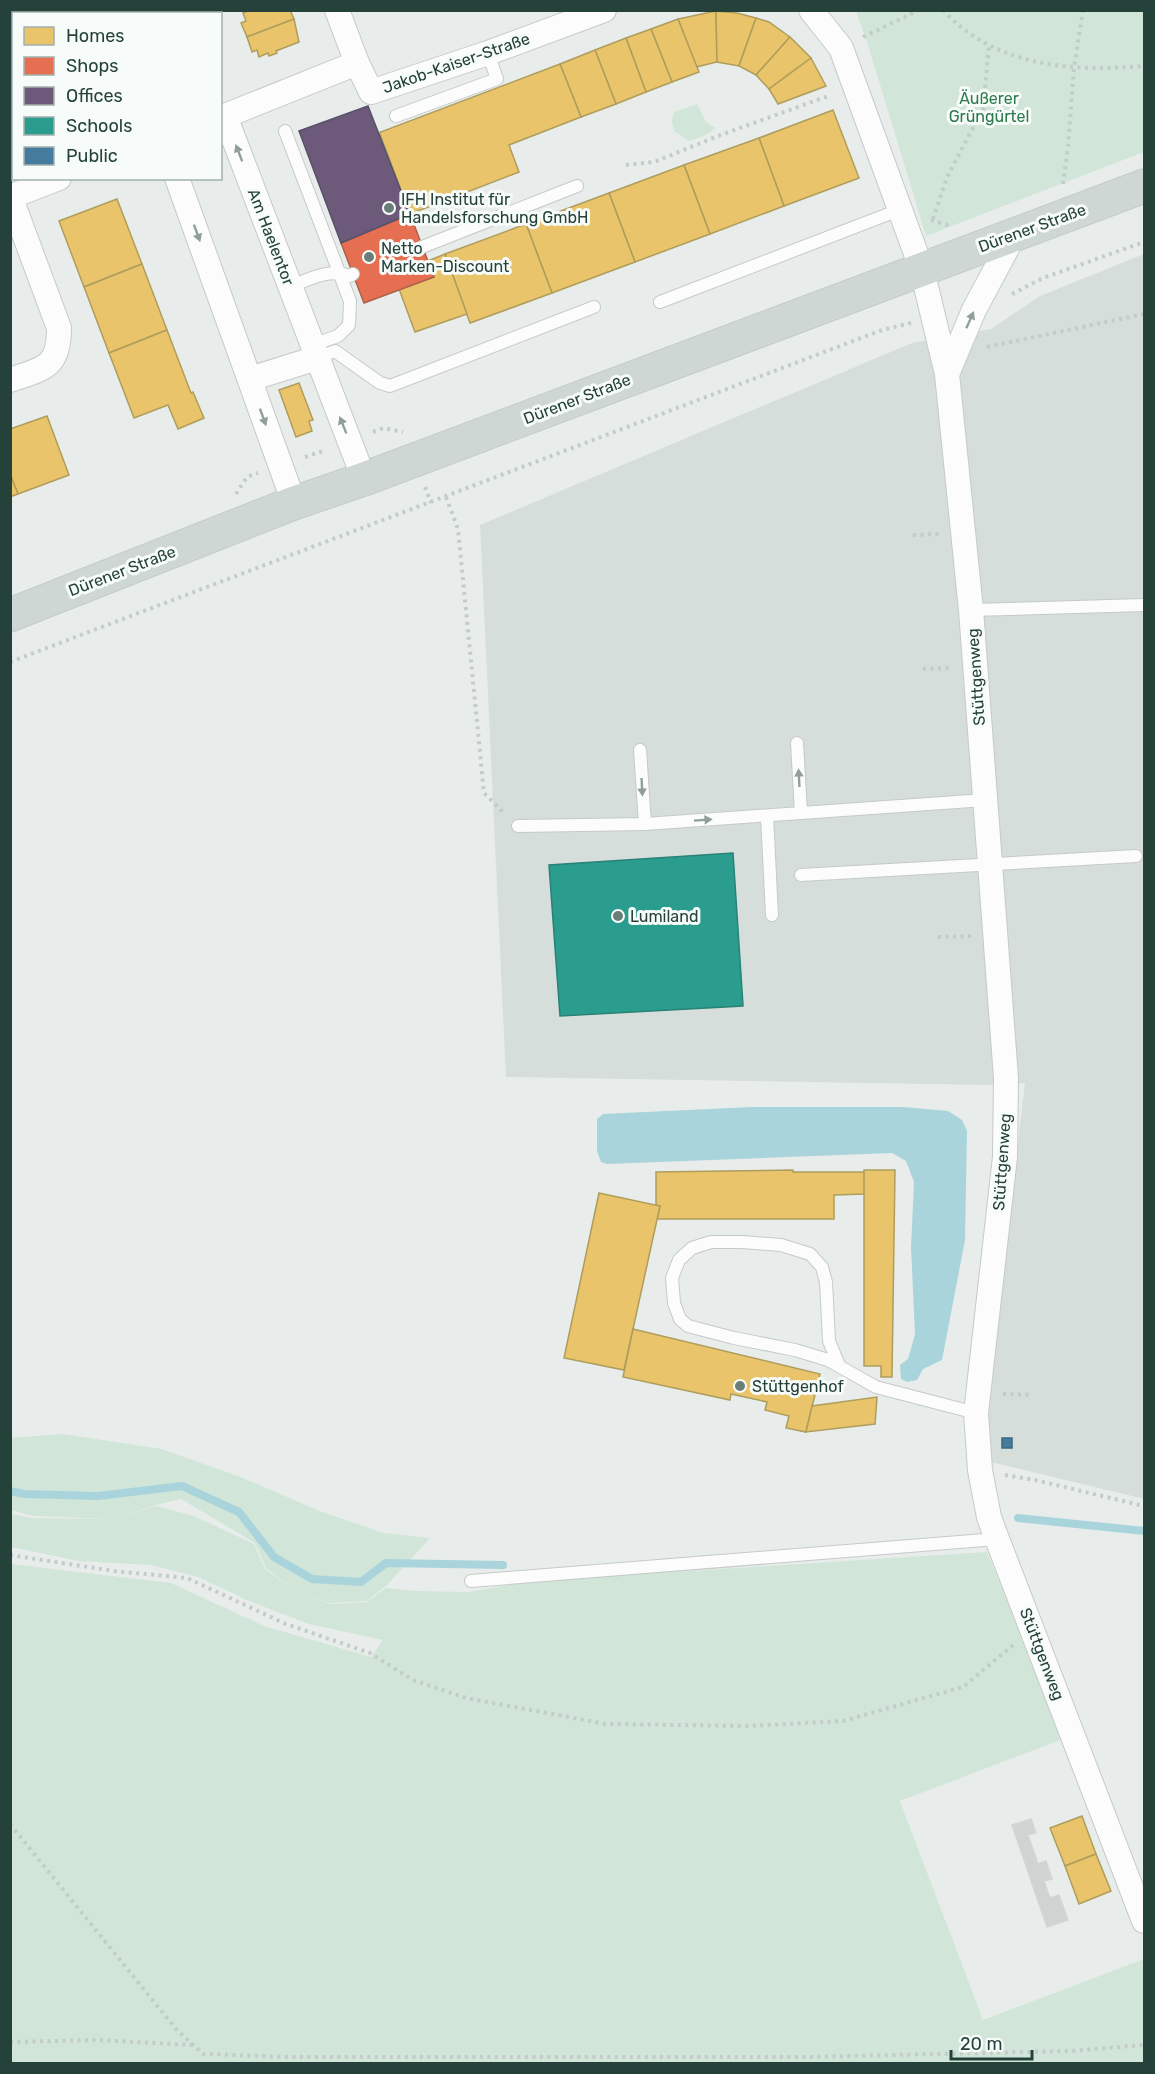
<svg xmlns="http://www.w3.org/2000/svg" width="1155" height="2074" font-family="Rubik,sans-serif">
	<style>
		.built { fill: #d6dedb }
		.green { fill: #d1e6d8; fill-rule: evenodd }
		.water { fill: #a9d4db }
		.homes { fill: #e9c46a; stroke: #ae9d5c; stroke-width: 1.5 }
		.shops { fill: #e76f51; stroke: #ac624a; stroke-width: 1.5 }
		.offices { fill: #6d597a; stroke: #575267; stroke-width: 1.5 }
		.schools { fill: #2a9d8f; stroke: #288276; stroke-width: 1.5 }
		.public { fill: #457b9d; stroke: #3b6a7f; stroke-width: 1.5 }
		.lines { fill: none; stroke-linecap: round; stroke-linejoin: round }
		.stream { stroke: #a9d4db; stroke-width: 8 }
		.building { fill: #cfd4d2; stroke: #d1d6d4; stroke-width: 1.5 }
		.service-casing { stroke: #c5cac8; stroke-width: 14 }
		.minor-casing { stroke: #c5cac8; stroke-width: 26 }
		.primary-casing { stroke: #c3ccc9; stroke-width: 35 }
		.path { stroke: #c3ccca; stroke-width: 4; stroke-dasharray: 3 4.5; stroke-linecap: butt }
		.service { stroke: #fcfcfc; stroke-width: 12 }
		.minor { stroke: #fcfcfc; stroke-width: 24 }
		.primary { stroke: #cfd7d5; stroke-width: 33 }
		.oneway { fill: #909f9b }
		.poi-dot { fill: #697e78; stroke: #f7fbf9; stroke-width: 2 }
		.labels { text-anchor: middle; dominant-baseline: central; stroke-width: 6; stroke-linejoin: round; paint-order: stroke }
		.street-label { font-size: 16px; fill: #24423a; stroke: #f7fbf9 }
		.park-label { font-size: 16px; fill: #2d7a4b; stroke: #f7fbf9 }
		.poi-label { font-size: 16px; fill: #24423a; stroke: #f7fbf9; text-anchor: start }
	</style>
	<rect width="100%" height="100%" fill="#e8edeb"/>
	<polygon class="built" points="1144,254 1144,1499 991,1462 987,1406 1025,1083 992,1085 506,1077 480,525 912,343 991,329 1040,296"/>
	<g class="green">
		<polygon points="856,11 1144,11 1144,152 926,236 868,45"/>
		<polygon points="697,104 706,122 716,128 704,136 689,141 674,131 672,121 674,112"/>
		<path d="M63,1434L162,1449L243,1478L322,1512L384,1533L430,1538L387,1585L367,1601L329,1603L300,1592L330,1604L367,1602L386,1588L417,1591L468,1592L532,1581L987,1552L1063,1739L900,1801L983,2020L1144,1959V2063H11V1564L171,1583L264,1626L371,1657L383,1640L309,1624L249,1601L198,1577L151,1565L79,1561L11,1547V1514L32,1518L114,1519L33,1516L11,1510V1438ZM181,1499L255,1543L266,1568L294,1590L265,1569L254,1544L194,1516L156,1506L121,1517L156,1505Z"/>
	</g>
	<polygon class="water" points="752,1107 903,1107 948,1111 962,1120 967,1131 965,1240 942,1360 923,1369 917,1380 907,1382 901,1379 900,1365 908,1359 915,1334 911,1247 914,1182 906,1161 892,1153 607,1164 601,1162 597,1151 597,1119 603,1114"/>
	<g class="homes">
		<polygon points="10,10 49,10 50,14 14,14 14,68 10,70"/>
		<polygon points="250,10 290,10 294,19 247,37 241,23 246,21 243,13"/>
		<polygon points="716,11 717,62 696,67 678,19"/>
		<polygon points="716,11 737,13 756,18 739,66 717,62"/>
		<polygon points="756,18 769,22 790,37 756,75 739,66"/>
		<polygon points="294,19 299,42 276,51 277,53 269,56 268,53 259,57 257,50 252,52 247,37"/>
		<polygon points="678,19 699,72 672,82 651,29"/>
		<polygon points="651,29 672,82 646,92 626,38"/>
		<polygon points="790,37 811,58 769,89 756,75"/>
		<polygon points="626,38 646,92 616,104 595,50"/>
		<polygon points="595,50 616,104 581,117 560,64"/>
		<polygon points="811,58 826,86 778,104 769,89"/>
		<polygon points="560,64 581,117 509,145 519,172 410,214 380,134 378,133"/>
		<polygon points="14,68 14,106 10,98 10,70"/>
		<polygon points="833,110 859,178 784,206 759,138"/>
		<polygon points="759,138 784,206 710,234 684,165"/>
		<polygon points="684,165 710,234 635,262 609,193"/>
		<polygon points="609,193 635,262 552,293 526,224"/>
		<polygon points="117,199 142,264 84,287 59,221"/>
		<polygon points="526,224 552,293 470,323 445,254"/>
		<polygon points="445,254 467,314 415,332 399,289 434,277 428,261"/>
		<polygon points="142,264 167,330 109,353 84,287"/>
		<polygon points="167,330 191,393 193,392 204,418 178,429 168,405 134,418 109,353"/>
		<polygon points="299,383 313,420 309,421 312,431 296,437 279,390"/>
		<polygon points="47,416 69,475 18,494 10,474 10,429"/>
		<polygon points="10,474 18,494 10,497"/>
		<polygon points="793,1170 793,1172 865,1172 865,1194 834,1195 834,1219 657,1219 660,1206 656,1205 656,1172"/>
		<polygon points="864,1170 895,1170 892,1377 881,1377 881,1366 864,1366"/>
		<polygon points="599,1193 660,1206 624,1370 564,1358"/>
		<polygon points="633,1329 820,1374 806,1432 786,1428 789,1416 765,1410 767,1402 731,1394 730,1400 623,1377"/>
		<polygon points="877,1397 875,1424 806,1432 812,1406"/>
		<polygon points="1082,1816 1096,1854 1065,1866 1050,1828"/>
		<polygon points="1096,1854 1111,1891 1079,1904 1065,1866"/>
	</g>
	<polygon class="shops" points="410,214 434,277 364,303 341,243"/>
	<polygon class="offices" points="368,106 410,214 341,243 299,131"/>
	<polygon class="schools" points="733,853 743,1006 560,1016 549,865"/>
	<rect class="public" x="1002" y="1438" width="10" height="10"/>
	<g class="lines">
		<g class="stream">
			<polyline points="10,1491 24,1494 98,1496 182,1486 239,1512 274,1557 312,1579 361,1582 386,1563 503,1565"/>
			<polyline points="1018,1518 1144,1531"/>
		</g>
	</g>
	<polygon class="building" points="1031,1819 1036,1833 1028,1835 1038,1864 1046,1861 1052,1879 1044,1881 1050,1898 1059,1895 1068,1920 1047,1927 1012,1825"/>
	<g class="lines">
		<defs>
			<g id="service">
				<polyline points="396,116 497,79 488,53"/>
				<polyline points="285,131 350,301 349,325 338,336 312,345"/>
				<polyline points="422,247 577,186"/>
				<path d="M289,287C310,279 328,268 350,276L353,274"/>
				<polyline points="660,302 899,210"/>
				<polyline points="317,358 335,351 380,383 390,386 594,307"/>
				<polyline points="971,610 1144,605"/>
				<polyline points="797,743 801,813"/>
				<polyline points="640,750 645,824"/>
				<polyline points="767,816 772,915"/>
				<polyline points="518,826 645,824 985,800"/>
				<polyline points="801,875 1136,856"/>
				<polyline points="839,1365 829,1341 826,1282 822,1267 810,1254 781,1245 742,1242 711,1242 692,1248 679,1260 672,1278 674,1303 680,1319 688,1326 734,1338 795,1350 828,1360 876,1387 976,1413"/>
				<polyline points="471,1581 997,1539"/>
			</g>
			<g id="minor">
				<polyline points="337,10 357,63"/>
				<polyline points="811,10 841,48 922,270 947,374 971,610 1006,1078 1005,1157 976,1413 980,1470 989,1517 994,1531 1144,1921"/>
				<polyline points="225,116 364,479"/>
				<polyline points="220,118 357,63 371,92 488,53 604,10"/>
				<polyline points="177,178 294,503"/>
				<path d="M10,196L59,328C59,368 44,368 10,380"/>
				<polyline points="10,197 59,178"/>
				<polyline points="947,374 974,310 1014,235"/>
				<polyline points="250,379 317,358"/>
			</g>
			<polyline id="primary" points="10,615 294,503 364,479 1144,186"/>
		</defs>
		<use href="#service" class="service-casing"/>
		<use href="#minor" class="minor-casing"/>
		<use href="#primary" class="primary-casing"/>
		<g class="path">
			<polyline points="77,10 79,14"/>
			<path d="M943,10C995,67 1072,72 1144,66"/>
			<polyline points="863,37 919,10"/>
			<polyline points="626,165 654,162 718,136 831,95"/>
			<polyline points="1063,184 1068,146 1074,68 1083,10"/>
			<polyline points="933,219 947,177 983,109 989,46"/>
			<polyline points="931,220 950,226"/>
			<polyline points="1012,294 1043,278 1144,242"/>
			<polyline points="987,347 1144,314"/>
			<polyline points="373,432 384,428 403,432"/>
			<polyline points="305,457 326,450"/>
			<polyline points="425,487 431,503"/>
			<polyline points="236,494 247,477 258,473"/>
			<polyline points="446,497 458,529 484,793 504,813"/>
			<polyline points="913,535 939,534"/>
			<polyline points="10,662 882,330 911,323"/>
			<polyline points="923,669 949,668"/>
			<polyline points="938,937 971,936"/>
			<polyline points="1003,1394 1033,1395"/>
			<polyline points="1005,1475 1035,1480 1144,1506"/>
			<polyline points="10,1555 114,1571 187,1578 286,1624 370,1653 413,1680 466,1698 606,1724 749,1726 843,1721 963,1687 1013,1645"/>
			<polyline points="10,1824 176,2029 203,2054 290,2057 805,2057 1072,2051 1144,2045"/>
			<polyline points="10,2042 96,2040 193,2045"/>
		</g>
		<use href="#service" class="service"/>
		<use href="#minor" class="minor"/>
		<use href="#primary" class="primary"/>
	</g>
	<defs><path id="oneway-solid" d="M-6-.8H1V-3.2L6.5 0L1 3.2V.8H-6Z" transform="scale(1.5)"/></defs>
	<g class="oneway">
		<use href="#oneway-solid" transform="translate(239 153) rotate(-111)"/>
		<use href="#oneway-solid" transform="translate(197 233) rotate(70)"/>
		<use href="#oneway-solid" transform="translate(970 320) rotate(-66)"/>
		<use href="#oneway-solid" transform="translate(263 417) rotate(70)"/>
		<use href="#oneway-solid" transform="translate(343 425) rotate(-112)"/>
		<use href="#oneway-solid" transform="translate(799 778) rotate(-93)"/>
		<use href="#oneway-solid" transform="translate(642 787) rotate(87)"/>
		<use href="#oneway-solid" transform="translate(703 820) rotate(-4)"/>
	</g>
	<g class="poi-dot">
		<circle cx="389" cy="208" r="6"/>
		<circle cx="369" cy="257" r="6"/>
		<circle cx="618" cy="916" r="6"/>
		<circle cx="740" cy="1386" r="6"/>
	</g>
	<g class="labels">
		<g class="street-label">
			<text transform="translate(456 63) rotate(-19)">Jakob-Kaiser-Straße</text>
			<text transform="translate(1032 228) rotate(-20)">Dürener Straße</text>
			<text transform="translate(271 237) rotate(69)">Am Haelentor</text>
			<text transform="translate(577 399) rotate(-21)">Dürener Straße</text>
			<text transform="translate(122 571) rotate(-21)">Dürener Straße</text>
			<text transform="translate(976 677) rotate(-94)">Stüttgenweg</text>
			<text transform="translate(1002 1162) rotate(-86)">Stüttgenweg</text>
			<text transform="translate(1042 1654) rotate(69)">Stüttgenweg</text>
		</g>
		<g class="park-label">
			<text x="989" y="98">Äußerer<tspan x="989" dy="18">Grüngürtel</tspan></text>
		</g>
		<g class="poi-label">
			<text x="401" y="199">IFH Institut für<tspan x="401" dy="18">Handelsforschung GmbH</tspan></text>
			<text x="381" y="248">Netto<tspan x="381" dy="18">Marken-Discount</tspan></text>
			<text x="630" y="916">Lumiland</text>
			<text x="752" y="1386">Stüttgenhof</text>
		</g>
	</g>
	<rect width="1155" height="2074" fill="none" stroke="#24423a" stroke-width="24"/>
	<rect x="12" y="12" width="210" height="168" fill="#f7fbf9" stroke="#a3b1ad" stroke-width="1.5"/>
	<rect x="24" y="27" width="30" height="18" fill="#e9c46a" stroke="#a3b1ad" stroke-width="1.5"/>
	<text x="66" y="42" font-size="18" fill="#24423a">Homes</text>
	<rect x="24" y="57" width="30" height="18" fill="#e76f51" stroke="#a3b1ad" stroke-width="1.5"/>
	<text x="66" y="72" font-size="18" fill="#24423a">Shops</text>
	<rect x="24" y="87" width="30" height="18" fill="#6d597a" stroke="#a3b1ad" stroke-width="1.5"/>
	<text x="66" y="102" font-size="18" fill="#24423a">Offices</text>
	<rect x="24" y="117" width="30" height="18" fill="#2a9d8f" stroke="#a3b1ad" stroke-width="1.5"/>
	<text x="66" y="132" font-size="18" fill="#24423a">Schools</text>
	<rect x="24" y="147" width="30" height="18" fill="#457b9d" stroke="#a3b1ad" stroke-width="1.5"/>
	<text x="66" y="162" font-size="18" fill="#24423a">Public</text>
	<path d="M951 2050v9h81v-9" fill="none" stroke="#24423a" stroke-width="3"/>
	<text x="960" y="2050" font-size="18" fill="#24423a" stroke="#f7fbf9" stroke-width="4.5" paint-order="stroke">20 m</text>
</svg>
